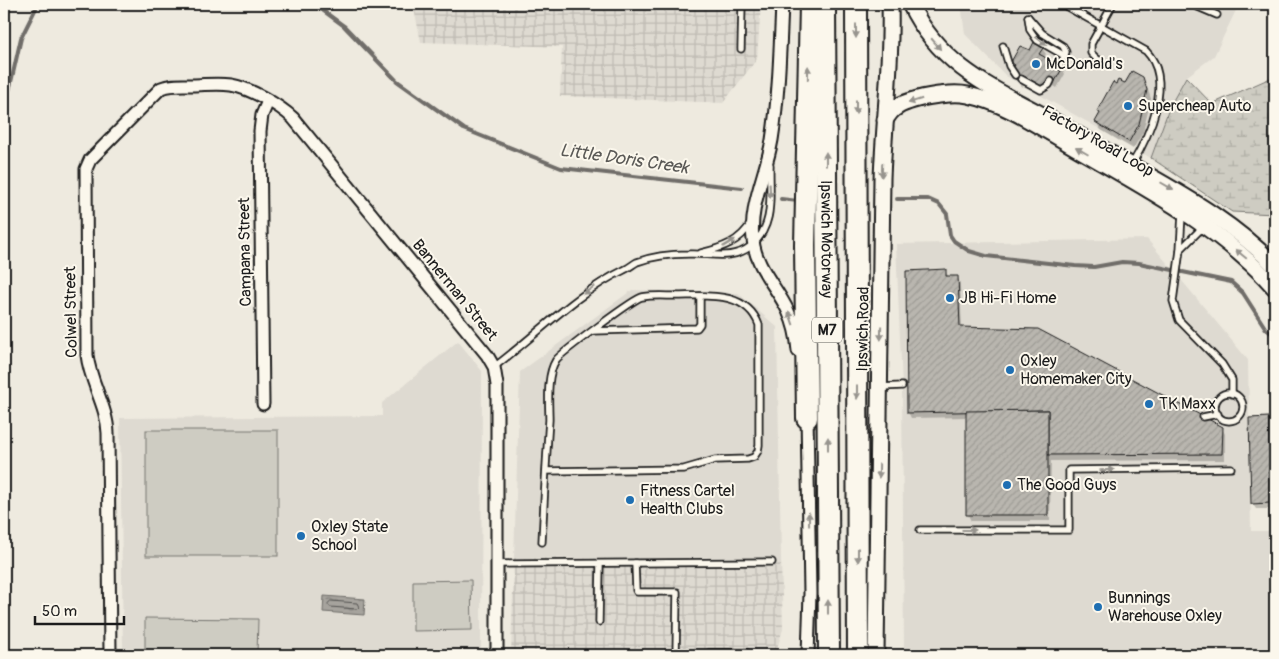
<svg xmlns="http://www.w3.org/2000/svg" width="1279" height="659" font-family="Pangolin,sans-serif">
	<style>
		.built { fill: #dedad1 }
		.industrial { fill: url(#industrial-grid) }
		.grass { fill: #ceccc2; stroke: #75746f }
		.wetland { fill: url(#wetland-marsh); stroke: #75746f }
		.water { fill: url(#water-ripples); stroke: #6f6d69 }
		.shadow { fill: #0003 }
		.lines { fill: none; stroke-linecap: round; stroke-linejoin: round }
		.shore { stroke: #535250; stroke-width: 1 }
		.stream { stroke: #6f6d69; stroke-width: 4 }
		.building { fill: url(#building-hatch); stroke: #1c1c1c }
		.service-casing { stroke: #1c1c1c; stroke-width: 9 }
		.minor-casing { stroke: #1c1c1c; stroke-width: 15 }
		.secondary-casing { stroke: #1c1c1c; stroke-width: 19 }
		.motorway-casing { stroke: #1c1c1c; stroke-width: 24 }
		.service { stroke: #fbf7ec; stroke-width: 5.5 }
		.minor { stroke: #fbf7ec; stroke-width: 11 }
		.secondary { stroke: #fbf7ec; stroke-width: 15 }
		.motorway { stroke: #fbf7ec; stroke-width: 20 }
		.oneway { fill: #97948e }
		.poi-dot { fill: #1f6fb2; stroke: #fbf7ec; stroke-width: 2 }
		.labels { text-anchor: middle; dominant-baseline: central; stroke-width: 4; stroke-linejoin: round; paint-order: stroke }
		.shield { fill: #fbf7ec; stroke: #5f5e5a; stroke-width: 1 }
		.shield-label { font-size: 15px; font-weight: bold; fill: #1c1c1c }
		.poi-label { font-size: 16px; fill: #1c1c1c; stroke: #fbf7ec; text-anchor: start }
		.street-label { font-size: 16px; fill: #1c1c1c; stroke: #fbf7ec }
		.water-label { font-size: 18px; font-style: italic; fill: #5a5956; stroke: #fbf7ec }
	</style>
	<defs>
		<pattern id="industrial-grid" width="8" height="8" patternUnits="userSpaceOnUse" patternTransform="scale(1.25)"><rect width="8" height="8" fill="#dedad1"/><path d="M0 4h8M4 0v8" fill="none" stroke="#bebab3"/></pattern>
		<pattern id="wetland-marsh" width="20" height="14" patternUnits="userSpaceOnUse" patternTransform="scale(1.25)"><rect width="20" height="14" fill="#ceccc2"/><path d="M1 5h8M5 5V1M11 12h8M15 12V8" fill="none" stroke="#b0afa6"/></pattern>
		<pattern id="water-ripples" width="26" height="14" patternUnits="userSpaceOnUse" patternTransform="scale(1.25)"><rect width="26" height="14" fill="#a6a39d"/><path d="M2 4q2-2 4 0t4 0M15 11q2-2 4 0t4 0" fill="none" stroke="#86847f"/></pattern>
		<pattern id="building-hatch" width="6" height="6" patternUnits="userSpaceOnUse" patternTransform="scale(1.25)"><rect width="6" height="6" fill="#b9b6af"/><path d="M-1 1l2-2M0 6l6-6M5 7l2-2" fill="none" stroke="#9e9c96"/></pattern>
	</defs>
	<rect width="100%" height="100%" fill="#eeeadf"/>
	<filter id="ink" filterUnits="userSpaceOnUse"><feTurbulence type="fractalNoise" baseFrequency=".02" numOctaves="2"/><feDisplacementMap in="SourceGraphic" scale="10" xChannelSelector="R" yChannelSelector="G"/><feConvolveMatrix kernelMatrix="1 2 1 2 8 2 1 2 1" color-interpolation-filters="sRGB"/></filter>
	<g filter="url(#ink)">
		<g class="built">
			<polygon points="961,4 1239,4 1214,56 1186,77 1170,106 1151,158 1006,76 965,34"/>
			<polygon points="1147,239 1248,360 1251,531 1275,531 1275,655 904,655 902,386 896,244"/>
			<polygon points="632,290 738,293 777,327 781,560 514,558 520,372"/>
			<polygon points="458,341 482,371 481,655 123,655 120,418 382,416 382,403"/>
		</g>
		<g class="industrial">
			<polygon points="413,4 761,4 757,59 723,103 560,96 562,47 421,42"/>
			<polygon points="514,558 781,560 783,629 775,655 511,655"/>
		</g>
		<g class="grass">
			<rect x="146" y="430" width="132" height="126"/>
			<polygon points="471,580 472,630 413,631 413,581"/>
			<polygon points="145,618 258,619 257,655 145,655"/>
		</g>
		<polygon class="wetland" points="1275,76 1275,214 1232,212 1151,158 1170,106 1186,77 1212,104"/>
		<polygon class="water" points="324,596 365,599 364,615 323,612"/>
		<g class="shadow">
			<polygon points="1042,48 1046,54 1043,58 1062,68 1065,74 1057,88 1051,84 1046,92 1026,81 1023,87 1019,84 1015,78 1014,69 1015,66 1013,63 1030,51"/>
			<polygon points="1142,78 1147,87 1151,99 1143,132 1133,149 1101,130 1096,122 1100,115 1098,111 1125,85"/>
			<polygon points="945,270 948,276 957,277 960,283 962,329 1222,428 1225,434 1225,460 1051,461 1050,521 971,521 968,515 968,417 911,418 908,412"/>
			<polygon points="1268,419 1271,424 1273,509 1256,509 1252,503"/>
		</g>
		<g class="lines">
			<polygon class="shore" points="331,601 357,603 359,607 357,609 330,607 328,604"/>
			<g class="stream">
				<polyline points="314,4 344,26 397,81 464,129 561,168 742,188"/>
				<polyline points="4,113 21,38 38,4"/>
				<polyline points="781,199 798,201"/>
				<polyline points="897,199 928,199 939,204 947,214 950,235 954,241 969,251 986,256 1075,266 1094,267 1122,262 1139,263 1231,282 1243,293 1266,329 1275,336"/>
				<polyline points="4,210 8,230 4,264"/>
			</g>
		</g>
		<g class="building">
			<polygon points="1034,42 1043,48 1039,54 1063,67 1054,83 1048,79 1043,87 1023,76 1019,82 1014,78 1017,72 1012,69 1015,65 1012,63 1012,60 1020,46 1030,50"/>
			<polygon points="1132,71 1143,77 1147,90 1139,124 1129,142 1095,122 1100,113 1097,111 1113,82 1116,84 1118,80 1125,83"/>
			<polygon points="946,269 946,276 958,276 960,327 1038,329 1223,427 1222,454 1048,455 1048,410 907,413 906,271"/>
			<polygon points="1048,410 1048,515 966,515 966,411"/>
			<polygon points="1269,417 1270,503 1251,504 1249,418"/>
		</g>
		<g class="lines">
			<defs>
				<g id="service">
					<path d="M1062,4L1146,51C1175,81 1149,136 1131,166"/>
					<polyline points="1191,4 1217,15"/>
					<polyline points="1028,17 1042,33 1063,46 1066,52 1060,66"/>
					<polyline points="1028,17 1030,30 1037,40 1065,56"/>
					<polyline points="1003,46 1009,66 1015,75"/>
					<polyline points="741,49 742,4"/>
					<polyline points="1104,63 1096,58 1091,53 1091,44 1113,4"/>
					<polyline points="1021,79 1041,90 1049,85 1051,81"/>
					<polyline points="1182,213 1180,250 1173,301 1179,320 1222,364 1232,380 1232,394"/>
					<polyline points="1180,250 1203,227"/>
					<path d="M701,253C722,248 740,242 751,223"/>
					<polyline points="593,331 697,328 700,324 700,296"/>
					<path d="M494,367C538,334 575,294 624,270C629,268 633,264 637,262C653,256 672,254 689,254C711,253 732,261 751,246C776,225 769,194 770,165"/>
					<polyline points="880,387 902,386"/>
					<circle cx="1229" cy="407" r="14"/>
					<polyline points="1203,417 1218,414"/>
					<polyline points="920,530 1069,530 1069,470 1231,468"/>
					<path d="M542,542C544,501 546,461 549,420C549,402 546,376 556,360C561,353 635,298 642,297C652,295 665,296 676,296C705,296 746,290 759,325V445L758,451L754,457L748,459L715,460L684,469L546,471"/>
					<polyline points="635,563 636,590 637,592 677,592 676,655"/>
					<polyline points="498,564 772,562"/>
					<polyline points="599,622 600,564"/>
					<polyline points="709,653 747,653 752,655"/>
				</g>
				<g id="minor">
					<path d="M782,4C780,49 779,95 772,140C766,174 749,205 753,240C756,268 777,287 788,311C794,324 797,338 798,351"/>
					<polyline points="263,404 260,131 262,115 268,101"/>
					<polyline points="807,414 810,593 808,655"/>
					<path d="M110,655L108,433C107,406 90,382 87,355L86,169L90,160L161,88C170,84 181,85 192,85C204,85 218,83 231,85C250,88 279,105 293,118L487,355L494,367L497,385V655"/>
				</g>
				<g id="secondary">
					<path d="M910,4C941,69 997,90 1057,123C1087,140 1116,157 1146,174C1192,200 1238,227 1275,266"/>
					<path d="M885,120C888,116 890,112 894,109C908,98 951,91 968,95C1006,103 1040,127 1073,146C1144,187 1220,226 1275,288"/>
					<path d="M876,655L882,179C884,120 892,63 890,4"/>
				</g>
				<g id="motorway">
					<path id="s1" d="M825,4L829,655"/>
					<polyline points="856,4 858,655"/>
					<polyline points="807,418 805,245 810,4"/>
				</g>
			</defs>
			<use href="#service" class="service-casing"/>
			<use href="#minor" class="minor-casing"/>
			<use href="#secondary" class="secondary-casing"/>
			<use href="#motorway" class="motorway-casing"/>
			<use href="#service" class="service"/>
			<use href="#minor" class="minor"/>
			<use href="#secondary" class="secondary"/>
			<use href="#motorway" class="motorway"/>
		</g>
		<defs><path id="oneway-solid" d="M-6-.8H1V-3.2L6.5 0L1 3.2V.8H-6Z" transform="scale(1.25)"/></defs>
		<g class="oneway">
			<use href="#oneway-solid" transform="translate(856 31) rotate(90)"/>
			<use href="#oneway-solid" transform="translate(1041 41) rotate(37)"/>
			<use href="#oneway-solid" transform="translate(936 44) rotate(50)"/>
			<use href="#oneway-solid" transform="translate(808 73) rotate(-89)"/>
			<use href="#oneway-solid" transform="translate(915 101) rotate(163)"/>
			<use href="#oneway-solid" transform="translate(856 107) rotate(90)"/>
			<use href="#oneway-solid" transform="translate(1082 151) rotate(-150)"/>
			<use href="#oneway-solid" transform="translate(826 159) rotate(-90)"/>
			<use href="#oneway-solid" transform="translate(882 170) rotate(92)"/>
			<use href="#oneway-solid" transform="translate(1167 186) rotate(30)"/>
			<use href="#oneway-solid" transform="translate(770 191) rotate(87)"/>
			<use href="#oneway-solid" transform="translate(729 243) rotate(-31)"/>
			<use href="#oneway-solid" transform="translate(1241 254) rotate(-140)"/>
			<use href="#oneway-solid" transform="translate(589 290) rotate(145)"/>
			<use href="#oneway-solid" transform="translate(791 318) rotate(-109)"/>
			<use href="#oneway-solid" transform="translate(881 333) rotate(91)"/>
			<use href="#oneway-solid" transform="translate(857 392) rotate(90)"/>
			<use href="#oneway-solid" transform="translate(828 444) rotate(-90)"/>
			<use href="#oneway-solid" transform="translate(1107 470) rotate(-1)"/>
			<use href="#oneway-solid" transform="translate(879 471) rotate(91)"/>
			<use href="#oneway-solid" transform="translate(809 519) rotate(-91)"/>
			<use href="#oneway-solid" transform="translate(969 530)"/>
			<use href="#oneway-solid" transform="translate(858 555) rotate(90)"/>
			<use href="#oneway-solid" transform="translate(828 607) rotate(-90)"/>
		</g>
	</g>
	<g class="poi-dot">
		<circle cx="1036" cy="64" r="5"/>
		<circle cx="1128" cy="106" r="5"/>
		<circle cx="950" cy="298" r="5"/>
		<circle cx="1010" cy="370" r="5"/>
		<circle cx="1149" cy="404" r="5"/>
		<circle cx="1007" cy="485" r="5"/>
		<circle cx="630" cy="500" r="5"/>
		<circle cx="301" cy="536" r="5"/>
		<circle cx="1098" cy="607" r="5"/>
	</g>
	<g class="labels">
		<rect class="shield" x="812" y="317.5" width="30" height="25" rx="4"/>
		<g class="shield-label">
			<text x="827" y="330">M7</text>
		</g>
		<g class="poi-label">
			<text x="1046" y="64">McDonald's</text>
			<text x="1138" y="106">Supercheap Auto</text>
			<text x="960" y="298">JB Hi-Fi Home</text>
			<text x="1020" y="361">Oxley<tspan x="1020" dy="18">Homemaker City</tspan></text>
			<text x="1159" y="404">TK Maxx</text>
			<text x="1017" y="485">The Good Guys</text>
			<text x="640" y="491">Fitness Cartel<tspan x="640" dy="18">Health Clubs</tspan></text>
			<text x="311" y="527">Oxley State<tspan x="311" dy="18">School</tspan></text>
			<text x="1108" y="598">Bunnings<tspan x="1108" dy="18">Warehouse Oxley</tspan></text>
		</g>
		<g class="street-label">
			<text transform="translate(1098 141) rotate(30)">Factory Road Loop</text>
			<text stroke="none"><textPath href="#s1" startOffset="235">Ipswich Motorway</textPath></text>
			<text transform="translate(245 252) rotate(-91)">Campana Street</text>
			<text transform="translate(455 290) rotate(51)">Bannerman Street</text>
			<text transform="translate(71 312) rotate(-91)">Colwel Street</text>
			<text transform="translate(863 329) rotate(-89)">Ipswich Road</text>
		</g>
		<g class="water-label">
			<text transform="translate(624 159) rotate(8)">Little Doris Creek</text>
		</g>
	</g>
	<rect width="1279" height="659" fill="none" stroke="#fbf7ec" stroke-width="20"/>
	<rect x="10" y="10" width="1259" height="639" fill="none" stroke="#1c1c1c" stroke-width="2" filter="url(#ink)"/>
	<path d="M35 616v8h89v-8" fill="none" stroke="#1c1c1c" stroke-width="2.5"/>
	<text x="42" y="616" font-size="15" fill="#1c1c1c" stroke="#fbf7ec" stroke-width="4" paint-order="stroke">50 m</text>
</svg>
